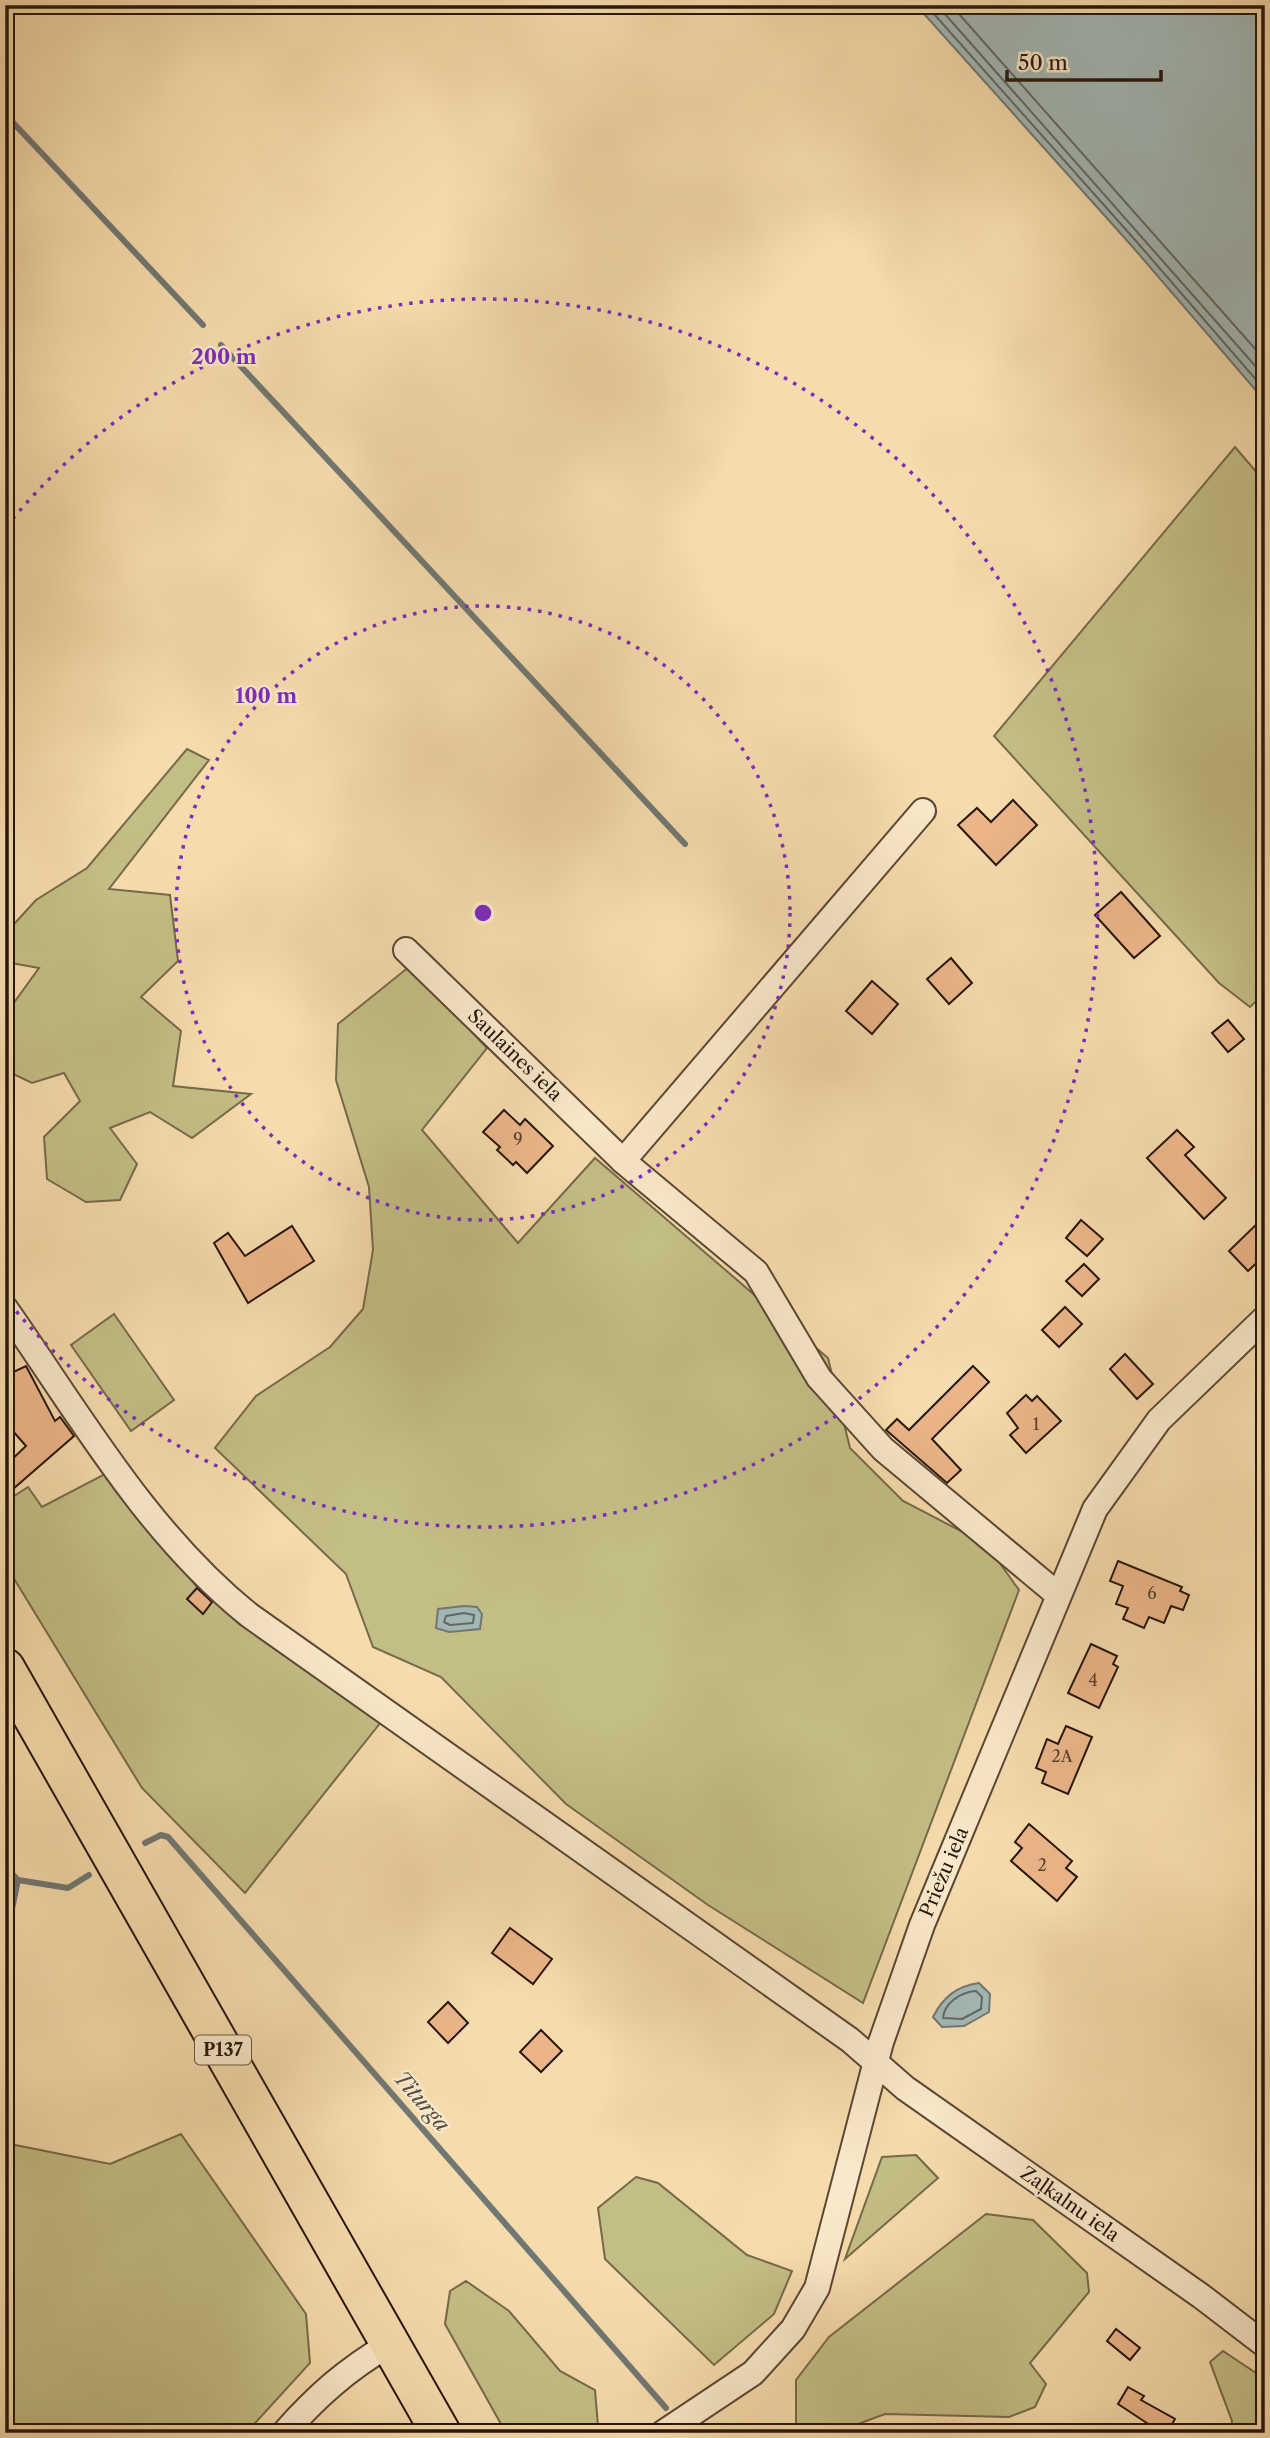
<svg xmlns="http://www.w3.org/2000/svg" width="1270" height="2438" font-family="'Libre Caslon Text',serif">
	<style>
		.green { fill: #c3be85; stroke: #756a49; stroke-width: 2 }
		.water { fill: #a2b8b6; stroke: #717772; stroke-width: 2 }
		.lines { fill: none; stroke-linecap: round; stroke-linejoin: round }
		.shore { stroke: #646762; stroke-width: 2 }
		.stream { stroke: #717772; stroke-width: 6 }
		.building { fill: #ebb589; stroke: #27160d; stroke-width: 2 }
		.street-casing { stroke: #5b4735; stroke-width: 28 }
		.primary-casing { stroke: #27160d; stroke-width: 42 }
		.street { stroke: #f9e8c9; stroke-width: 24 }
		.primary { stroke: #f6dbac; stroke-width: 38 }
		.ring { fill: none; stroke: #7b2cbf; stroke-width: 3.5; stroke-dasharray: 3.5 7 }
		.labels { text-anchor: middle; dominant-baseline: central; stroke-width: 5; stroke-linejoin: round; paint-order: stroke }
		.number-label { font-size: 16px; fill: #583e2c }
		.shield { fill: #f9e8c9; stroke: #665545; stroke-width: 2 }
		.shield-label { font-size: 18px; font-weight: bold; fill: #27160d }
		.street-label { font-size: 19px; fill: #27160d; stroke: #f9e8c9 }
		.water-label { font-size: 21px; font-style: italic; fill: #524f48; stroke: #f9e8c9 }
		.centre { fill: #7b2cbf; stroke: #f9e8c9; stroke-width: 3.5 }
		.ring-label { font-size: 21px; text-anchor: middle; font-weight: bold; fill: #7b2cbf; stroke: #f9e8c9; stroke-width: 5; stroke-linejoin: round; paint-order: stroke }
	</style>
	<rect width="100%" height="100%" fill="#f6dbac"/>
	<filter id="stains"><feTurbulence type="fractalNoise" baseFrequency=".00286" numOctaves="4"/><feColorMatrix values="0 0 0 0 .2 0 0 0 0 .09 0 0 0 0 .02 0 0 0 .5 -.17"/></filter>
	<radialGradient id="worn" r=".72"><stop offset=".6" stop-color="#630" stop-opacity="0"/><stop offset="1" stop-color="#630" stop-opacity=".3"/></radialGradient>
	<g class="green">
		<polygon points="1235,447 1265,482 1265,993 1250,1007 1219,983 994,736"/>
		<polygon points="187,749 209,760 109,889 170,895 178,961 141,997 181,1031 173,1086 251,1094 192,1138 150,1112 110,1128 137,1164 120,1200 86,1202 47,1179 44,1137 80,1101 64,1073 32,1083 5,1070 5,1015 39,968 5,962 5,934 36,900 87,868"/>
		<polygon points="410,966 487,1048 422,1130 518,1243 595,1158 828,1358 850,1448 903,1501 986,1544 1019,1590 863,2003 708,1905 566,1804 441,1677 373,1647 346,1574 215,1448 256,1396 330,1347 363,1309 373,1250 369,1187 336,1080 338,1024"/>
		<polygon points="114,1314 174,1400 131,1431 71,1345"/>
		<polygon points="105,1474 197,1587 381,1722 245,1893 142,1788 5,1564 5,1502 28,1487 42,1507"/>
		<polygon points="181,2134 306,2314 310,2363 246,2433 5,2433 5,2143 110,2164"/>
		<polygon points="916,2155 938,2178 845,2259 882,2157"/>
		<polygon points="636,2177 658,2183 747,2255 792,2271 774,2314 714,2365 605,2259 598,2208"/>
		<polygon points="986,2214 1033,2220 1087,2273 1089,2292 1030,2363 1046,2384 1035,2407 1009,2417 885,2414 834,2433 814,2433 796,2423 796,2380 829,2337"/>
		<polygon points="466,2281 509,2311 560,2371 595,2390 598,2426 593,2433 506,2433 445,2324 450,2291"/>
		<polygon points="1223,2351 1265,2379 1265,2433 1231,2433 1232,2421 1210,2362"/>
	</g>
	<g class="water">
		<polygon points="916,5 1265,5 1265,401 1131,245"/>
		<polygon points="464,1606 477,1607 482,1614 480,1629 449,1632 436,1628 438,1609"/>
		<path d="M979,1983L990,1994L989,2012L964,2026L942,2027L933,2017C943,1997 957,1986 979,1983Z"/>
	</g>
	<g class="lines">
		<g class="shore">
			<polyline points="926,5 1136,241 1265,390"/>
			<polyline points="937,5 1265,377"/>
			<polyline points="951,5 1265,360"/>
			<polygon points="464,1613 474,1615 473,1623 450,1625 444,1622 446,1616"/>
			<path d="M976,1991L982,1997L981,2009L962,2019L943,2018C944,2003 961,1992 976,1991Z"/>
		</g>
		<g class="stream">
			<polyline points="5,114 203,325"/>
			<polyline points="221,345 685,844"/>
			<polyline points="145,1843 161,1835 168,1837 666,2408"/>
			<polyline points="5,1866 18,1880 68,1888 89,1875"/>
			<polyline points="6,1938 18,1880"/>
		</g>
	</g>
	<g class="building">
		<polygon points="1013,800 1037,825 996,865 958,825 977,808 991,822"/>
		<polygon points="1121,892 1160,936 1134,958 1095,915"/>
		<polygon points="951,958 972,983 949,1004 927,979"/>
		<polygon points="872,981 898,1004 872,1034 846,1011"/>
		<polygon points="1228,1020 1244,1039 1228,1052 1212,1033"/>
		<polygon points="504,1110 520,1125 525,1119 553,1146 527,1173 516,1162 513,1165 497,1150 500,1147 483,1132"/>
		<polygon points="1177,1130 1194,1147 1185,1155 1226,1198 1204,1219 1147,1158"/>
		<polygon points="1265,1216 1265,1255 1248,1271 1229,1251"/>
		<polygon points="1081,1220 1103,1239 1087,1256 1066,1238"/>
		<polygon points="292,1226 314,1261 248,1303 214,1243 228,1233 245,1256"/>
		<polygon points="1084,1264 1099,1279 1082,1296 1066,1281"/>
		<polygon points="1065,1307 1082,1324 1059,1347 1042,1330"/>
		<polygon points="1125,1354 1153,1384 1137,1399 1110,1369"/>
		<polygon points="26,1366 55,1421 60,1417 74,1436 5,1496 5,1466 26,1446 5,1422 5,1376"/>
		<polygon points="973,1366 989,1382 932,1439 961,1470 947,1483 886,1430 897,1419 909,1430"/>
		<polygon points="1026,1395 1032,1401 1037,1396 1061,1421 1026,1453 1010,1435 1018,1428 1007,1413"/>
		<polygon points="1118,1561 1182,1587 1180,1591 1189,1595 1183,1610 1171,1606 1164,1623 1149,1617 1144,1628 1123,1619 1128,1608 1116,1604 1123,1586 1110,1581"/>
		<polygon points="197,1588 212,1602 203,1614 187,1599"/>
		<polygon points="1091,1644 1117,1656 1113,1664 1118,1667 1099,1708 1068,1693"/>
		<polygon points="1066,1726 1092,1737 1068,1794 1042,1783 1046,1772 1036,1768 1047,1739 1058,1744"/>
		<polygon points="1029,1824 1072,1861 1066,1868 1077,1877 1057,1901 1011,1861 1022,1848 1015,1842"/>
		<polygon points="510,1928 552,1959 533,1984 492,1953"/>
		<polygon points="448,2002 468,2023 448,2043 428,2022"/>
		<polygon points="541,2030 562,2051 541,2072 520,2052"/>
		<polygon points="1116,2329 1140,2348 1130,2360 1107,2341"/>
		<polygon points="1128,2387 1144,2396 1141,2400 1175,2419 1167,2433 1162,2433 1118,2404"/>
	</g>
	<g class="lines">
		<defs>
			<g id="street">
				<polyline points="406,950 623,1161 756,1272 819,1378 883,1449 1057,1594"/>
				<polyline points="623,1161 923,811"/>
				<path d="M5,1308C80,1415 146,1532 249,1615L850,2040L905,2088L1201,2296L1265,2345"/>
				<path d="M284,2433C318,2395 346,2370 390,2344"/>
				<polyline points="663,2433 753,2373 793,2329 817,2288 881,2042 922,1925 1095,1509 1159,1420 1265,1318"/>
			</g>
			<polyline id="primary" points="5,1668 441,2433"/>
		</defs>
		<use href="#street" class="street-casing"/>
		<use href="#primary" class="primary-casing"/>
		<use href="#street" class="street"/>
		<use href="#primary" class="primary"/>
	</g>
	<g class="ring">
		<circle cx="483" cy="913" r="307"/>
		<path d="M6 527A614 614 0 1 1 6 1299"/>
	</g>
	<g class="labels">
		<g class="number-label">
			<text x="518" y="1139">9</text>
			<text x="1036" y="1424">1</text>
			<text x="1152" y="1593">6</text>
			<text x="1093" y="1680">4</text>
			<text x="1062" y="1756">2A</text>
			<text x="1042" y="1865">2</text>
		</g>
		<rect class="shield" x="195" y="2035.5" width="56" height="29" rx="5"/>
		<g class="shield-label">
			<text x="223" y="2050">P137</text>
		</g>
		<g class="street-label">
			<text transform="translate(515 1055) rotate(44)">Saulaines iela</text>
			<text transform="translate(944 1872) rotate(-67)">Priežu iela</text>
			<text transform="translate(1070 2204) rotate(35)">Zaļkalnu iela</text>
		</g>
		<g class="water-label">
			<text transform="translate(422 2101) rotate(49)">Titurga</text>
		</g>
	</g>
	<circle cx="483" cy="913" r="10" class="centre"/>
	<g class="ring-label">
		<text x="224" y="364">200 m</text>
		<text x="266" y="703">100 m</text>
	</g>
	<rect width="1270" height="2438" fill="none" stroke="#f6dbac" stroke-width="28"/>
	<rect x="7" y="7" width="1256" height="2424" fill="none" stroke="#27160d" stroke-width="3.5"/>
	<rect x="14" y="14" width="1242" height="2410" fill="none" stroke="#27160d" stroke-width="2"/>
	<path d="M1007 70v10h154v-10" fill="none" stroke="#27160d" stroke-width="3.5"/>
	<text x="1018" y="70" font-size="21" fill="#27160d" stroke="#f9e8c9" stroke-width="5" paint-order="stroke">50 m</text>
	<rect width="100%" height="100%" filter="url(#stains)"/>
	<rect width="100%" height="100%" fill="url(#worn)"/>
</svg>
